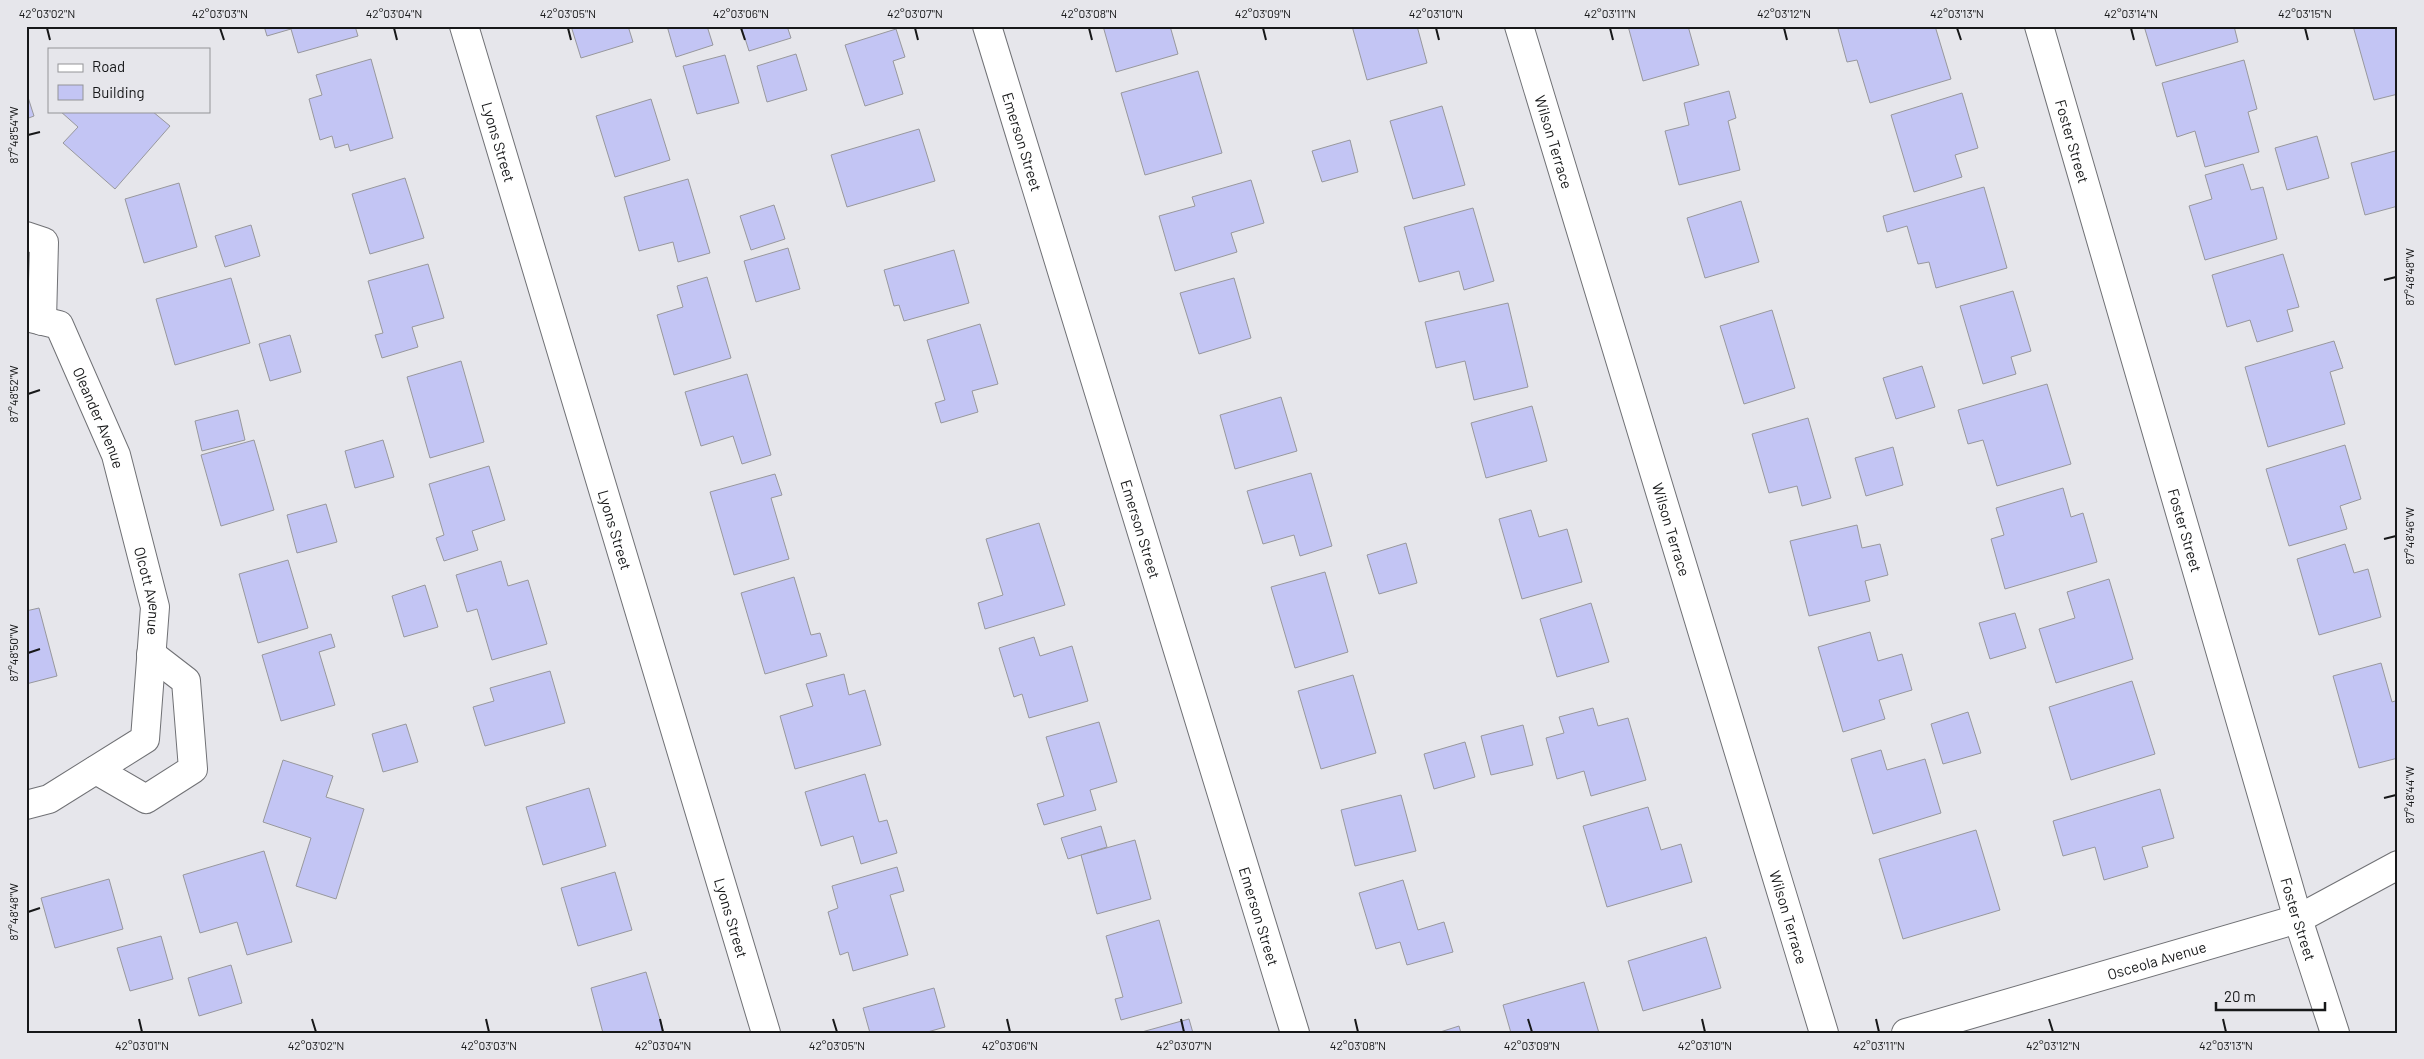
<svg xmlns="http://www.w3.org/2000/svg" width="2424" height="1059" font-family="Barlow,sans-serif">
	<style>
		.building { fill: #c3c5f4; stroke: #98989d }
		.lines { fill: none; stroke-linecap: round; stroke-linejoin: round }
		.street-casing { stroke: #707175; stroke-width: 30 }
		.street { stroke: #fff; stroke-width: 28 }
		.ticks { fill: none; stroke: #171819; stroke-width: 2 }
		.labels { text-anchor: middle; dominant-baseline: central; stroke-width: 5; stroke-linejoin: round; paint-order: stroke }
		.street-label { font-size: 15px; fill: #171819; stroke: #e6e6eb }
		.neatline { fill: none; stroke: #171819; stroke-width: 2 }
		.ticks-label { font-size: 12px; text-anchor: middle; fill: #171819 }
	</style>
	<rect width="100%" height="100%" fill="#e6e6eb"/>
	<g class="building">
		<polygon points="264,26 355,26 358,36 298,53 291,29 267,36"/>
		<polygon points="571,26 628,26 633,42 581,58"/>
		<polygon points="667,26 707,26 713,45 676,57"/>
		<polygon points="741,26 787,26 791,38 749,51"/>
		<polygon points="1103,26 1170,26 1178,54 1116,72"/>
		<polygon points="1352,26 1417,26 1427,63 1367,80"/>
		<polygon points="1628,26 1688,26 1699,65 1643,81"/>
		<polygon points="1847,26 1935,26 1951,79 1870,103 1857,60 1847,62 1838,29"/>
		<polygon points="2144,26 2234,26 2238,42 2156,66"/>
		<polygon points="2353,26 2398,26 2398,94 2374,100"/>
		<polygon points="896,29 905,57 893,61 903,94 865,106 845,45"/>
		<polygon points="796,54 807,90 767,102 757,66"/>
		<polygon points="725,55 739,103 697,114 683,66"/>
		<polygon points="371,59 393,138 350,151 348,144 335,148 332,136 320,140 309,99 322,95 316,75"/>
		<polygon points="2244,60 2257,109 2248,112 2259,152 2205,167 2195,131 2177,137 2162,83"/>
		<polygon points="1198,71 1222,153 1145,175 1121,93"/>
		<polygon points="26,91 34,116 26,119"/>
		<polygon points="1729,91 1736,118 1728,121 1740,170 1679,185 1665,131 1689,125 1684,103"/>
		<polygon points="1962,93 1978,148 1955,155 1962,177 1914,192 1891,115"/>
		<polygon points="651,99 670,160 615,177 596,116"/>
		<polygon points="1442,106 1465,185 1413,199 1390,121"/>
		<polygon points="60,111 152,111 170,126 115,189 63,143 78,127"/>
		<polygon points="919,129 935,181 847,207 831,155"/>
		<polygon points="2317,136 2329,178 2287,190 2275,148"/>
		<polygon points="1350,140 1358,172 1322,182 1312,151"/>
		<polygon points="2395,151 2398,161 2398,206 2365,215 2351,163"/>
		<polygon points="2243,164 2251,190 2263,187 2277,239 2205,260 2189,206 2212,199 2205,175"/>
		<polygon points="405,178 424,238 370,254 352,194"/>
		<polygon points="688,179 710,253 678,262 673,242 639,251 624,197"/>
		<polygon points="1251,180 1264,223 1231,233 1237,252 1175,271 1159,216 1195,206 1192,197"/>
		<polygon points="179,183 197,247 144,263 125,199"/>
		<polygon points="1984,187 2007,268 1936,288 1929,262 1918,264 1907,226 1887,232 1883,216"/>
		<polygon points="1741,201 1759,262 1705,278 1687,218"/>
		<polygon points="774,205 785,239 751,250 740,216"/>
		<polygon points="1473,208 1494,281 1464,290 1459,271 1419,282 1404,227"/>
		<polygon points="251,225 260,256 225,267 215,236"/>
		<polygon points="788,248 800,289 756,302 744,261"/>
		<polygon points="954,250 969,303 904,321 899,305 894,306 884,270"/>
		<polygon points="2283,254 2299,307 2287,310 2293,331 2257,342 2250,320 2227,327 2212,275"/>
		<polygon points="428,264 444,318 412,327 418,347 382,358 375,335 383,333 368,281"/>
		<polygon points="707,277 731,358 674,375 657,315 683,307 677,286"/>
		<polygon points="231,278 250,343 175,365 156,299"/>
		<polygon points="1234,278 1251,338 1199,354 1180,293"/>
		<polygon points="2013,291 2031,351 2011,357 2016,374 1983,384 1960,306"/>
		<polygon points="1508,303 1528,387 1474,400 1465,361 1436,368 1425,322"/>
		<polygon points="1772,310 1795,388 1744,404 1720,326"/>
		<polygon points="980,324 998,384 972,391 978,412 941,423 935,403 945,400 927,340"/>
		<polygon points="290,335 301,372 270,381 259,344"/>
		<polygon points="2334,341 2343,368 2330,372 2345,424 2268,447 2245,367"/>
		<polygon points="461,361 484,442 430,458 407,377"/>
		<polygon points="1922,366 1935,407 1896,419 1883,378"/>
		<polygon points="747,374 771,455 742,464 733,436 701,446 685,392"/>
		<polygon points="2047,384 2071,464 1997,486 1983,440 1968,444 1958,410"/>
		<polygon points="1281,397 1297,451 1235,469 1220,415"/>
		<polygon points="1532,406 1547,461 1486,478 1471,423"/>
		<polygon points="238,410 245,440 202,451 195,421"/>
		<polygon points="1808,418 1831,498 1802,506 1797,486 1769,493 1752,434"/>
		<polygon points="254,440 274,510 221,526 201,455"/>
		<polygon points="383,440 394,477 355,488 345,451"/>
		<polygon points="2345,445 2361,499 2340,506 2347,529 2289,546 2266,469"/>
		<polygon points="1893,447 1903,485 1866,496 1855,458"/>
		<polygon points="489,466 505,520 472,531 478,550 444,561 436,538 444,535 429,484"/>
		<polygon points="1311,473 1332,546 1300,556 1294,535 1263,544 1247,491"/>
		<polygon points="775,474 782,495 771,498 789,559 734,575 710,492"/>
		<polygon points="2063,488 2071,517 2083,513 2097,562 2005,589 1991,539 2004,535 1996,508"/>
		<polygon points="326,504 337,542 297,553 287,515"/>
		<polygon points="1531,510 1539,537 1567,529 1582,582 1522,599 1499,519"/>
		<polygon points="1039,523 1065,605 985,629 978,603 1003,595 986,539"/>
		<polygon points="1857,525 1862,548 1880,544 1888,575 1865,581 1870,601 1809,616 1790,541"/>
		<polygon points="1406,543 1417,583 1379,594 1367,555"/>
		<polygon points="2345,544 2354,573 2368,569 2381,617 2319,635 2297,559"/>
		<polygon points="288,560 308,628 258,643 239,574"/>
		<polygon points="501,561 508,586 528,580 547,644 492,660 477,609 467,612 456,575"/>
		<polygon points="1325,572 1348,652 1295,668 1271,587"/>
		<polygon points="794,577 811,635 820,633 827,656 765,674 741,593"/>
		<polygon points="2109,579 2133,659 2056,683 2039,629 2075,618 2067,592"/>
		<polygon points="425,585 438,627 404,637 392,596"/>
		<polygon points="1591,603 1609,662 1557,677 1540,619"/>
		<polygon points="39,608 57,676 26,684 26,611"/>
		<polygon points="2015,613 2026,648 1990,659 1979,623"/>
		<polygon points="1870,632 1878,661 1902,654 1912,690 1879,700 1885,719 1843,732 1818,647"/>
		<polygon points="331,634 335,647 319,652 335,705 281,721 262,655"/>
		<polygon points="1034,637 1040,656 1072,646 1088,701 1029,718 1022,694 1014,697 999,648"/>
		<polygon points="2381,663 2392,702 2398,700 2398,758 2359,768 2333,676"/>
		<polygon points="550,671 565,723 485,746 473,707 494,701 490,688"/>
		<polygon points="844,674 849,695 865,690 881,745 795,769 780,716 813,706 806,684"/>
		<polygon points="1353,675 1376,753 1321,769 1298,691"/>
		<polygon points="2132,681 2155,754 2071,780 2049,707"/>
		<polygon points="1593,708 1598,726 1628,718 1646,780 1591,796 1584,771 1557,779 1546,738 1564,733 1559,717"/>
		<polygon points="1968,712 1981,753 1943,764 1931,724"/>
		<polygon points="1099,722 1117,782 1090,790 1096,810 1044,825 1037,804 1064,796 1046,737"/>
		<polygon points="406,724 418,762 383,772 372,734"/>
		<polygon points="1523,725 1533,765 1491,775 1481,736"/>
		<polygon points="1465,742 1475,777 1434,789 1424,754"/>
		<polygon points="1881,750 1887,770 1925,759 1941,813 1873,834 1851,759"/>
		<polygon points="283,760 333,776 326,797 364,809 336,899 296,886 311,838 263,822"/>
		<polygon points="865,774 879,822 887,820 897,853 861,864 853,836 821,846 805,792"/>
		<polygon points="589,788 606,846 543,865 526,807"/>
		<polygon points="2160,789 2174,838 2142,847 2148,867 2104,880 2095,847 2063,856 2053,821"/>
		<polygon points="1401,795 1416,851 1355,866 1341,810"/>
		<polygon points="1648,807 1661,850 1681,844 1692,882 1607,907 1583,826"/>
		<polygon points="1101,826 1107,847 1068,859 1061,838"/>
		<polygon points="1976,830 2000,910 1903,939 1879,859"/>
		<polygon points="1135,840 1151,899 1097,914 1081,855"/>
		<polygon points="264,851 292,942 247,955 237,922 200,933 183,875"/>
		<polygon points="897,867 904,891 890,895 908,955 853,971 848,952 840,955 828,912 838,908 832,886"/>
		<polygon points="615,872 632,930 578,946 561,888"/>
		<polygon points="109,879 123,929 55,948 41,898"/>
		<polygon points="1403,880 1418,930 1444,922 1453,952 1407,965 1400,942 1376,949 1359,893"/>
		<polygon points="1159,920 1182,1003 1121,1020 1115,999 1123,997 1106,936"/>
		<polygon points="161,936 173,979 130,991 117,948"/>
		<polygon points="1706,937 1721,988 1643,1011 1628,961"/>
		<polygon points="231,965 242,1003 199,1016 188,978"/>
		<polygon points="646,972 664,1033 603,1033 591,988"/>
		<polygon points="1584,982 1599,1033 1511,1033 1503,1005"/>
		<polygon points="934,988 945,1027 924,1033 870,1033 863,1008"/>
		<polygon points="1189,1019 1193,1033 1138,1033"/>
		<polygon points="1459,1026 1461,1033 1437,1033"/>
	</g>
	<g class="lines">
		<defs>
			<g id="street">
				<path id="s1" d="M464,26L766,1033"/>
				<path id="s2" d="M987,26L1295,1033"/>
				<path id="s3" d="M1519,26L1824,1033"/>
				<path id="s4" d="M2039,26L2298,919L2335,1033"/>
				<polyline points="26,236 44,242 42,321"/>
				<path id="s5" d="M26,317L59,325L116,455L155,607L145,739L49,799L26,805"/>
				<polyline points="96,770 146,799 193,769 186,681 151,654"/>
				<path id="s6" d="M1906,1033L2298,919L2398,865"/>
			</g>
		</defs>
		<use href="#street" class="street-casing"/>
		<use href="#street" class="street"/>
	</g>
	<path class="ticks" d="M47,28L50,40M220,28L224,40M394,28L397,40M568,28L571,40M741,28L745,40M915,28L918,40M1089,28L1092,40M1263,28L1266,40M1436,28L1439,40M1610,28L1613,40M1784,28L1787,40M1957,28L1961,40M2131,28L2134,40M2305,28L2308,40M28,135L40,132M2384,280L2396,277M28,394L40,390M2384,539L2396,536M28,653L40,649M2384,798L2396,795M28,912L40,908M139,1019L142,1032M312,1019L316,1032M486,1019L489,1032M660,1019L663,1032M833,1019L837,1032M1007,1019L1010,1032M1181,1019L1184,1032M1355,1019L1358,1032M1528,1019L1532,1032M1702,1019L1705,1032M1876,1019L1879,1032M2049,1019L2053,1032M2223,1019L2226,1032"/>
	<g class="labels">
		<g class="street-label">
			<text stroke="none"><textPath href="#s4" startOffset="120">Foster Street</textPath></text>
			<text stroke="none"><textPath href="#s1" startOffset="121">Lyons Street</textPath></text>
			<text stroke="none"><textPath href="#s2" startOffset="121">Emerson Street</textPath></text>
			<text stroke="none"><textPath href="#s3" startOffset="121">Wilson Terrace</textPath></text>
			<text stroke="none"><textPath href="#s5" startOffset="135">Oleander Avenue</textPath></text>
			<text stroke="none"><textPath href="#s1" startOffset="526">Lyons Street</textPath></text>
			<text stroke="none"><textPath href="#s2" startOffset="526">Emerson Street</textPath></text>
			<text stroke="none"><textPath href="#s3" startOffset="526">Wilson Terrace</textPath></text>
			<text stroke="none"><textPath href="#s4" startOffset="525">Foster Street</textPath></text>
			<text stroke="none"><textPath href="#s5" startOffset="316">Olcott Avenue</textPath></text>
			<text stroke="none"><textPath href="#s1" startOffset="931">Lyons Street</textPath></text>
			<text stroke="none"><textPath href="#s2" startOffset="931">Emerson Street</textPath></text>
			<text stroke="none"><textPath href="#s3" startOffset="931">Wilson Terrace</textPath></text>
			<text stroke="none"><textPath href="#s4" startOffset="930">Foster Street</textPath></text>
			<text stroke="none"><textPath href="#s6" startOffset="261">Osceola Avenue</textPath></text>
		</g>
	</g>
	<rect width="2424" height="1059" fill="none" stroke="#e6e6eb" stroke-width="55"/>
	<rect x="48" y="48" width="162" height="65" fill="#e6e6eb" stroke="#939497"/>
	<rect x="58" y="64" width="25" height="8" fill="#ffffff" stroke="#939497"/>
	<text x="92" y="72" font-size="15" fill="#171819">Road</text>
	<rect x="58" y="85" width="25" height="15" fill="#c3c5f4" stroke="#939497"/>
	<text x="92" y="98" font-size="15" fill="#171819">Building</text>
	<path d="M2216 1002v8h109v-8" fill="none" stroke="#171819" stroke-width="2.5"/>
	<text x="2224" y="1002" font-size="15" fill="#171819" stroke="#e6e6eb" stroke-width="4" paint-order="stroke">20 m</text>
	<rect x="28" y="28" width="2368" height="1004" class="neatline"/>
	<g class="ticks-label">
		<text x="47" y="18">42°03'02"N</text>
		<text x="220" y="18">42°03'03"N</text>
		<text x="394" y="18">42°03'04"N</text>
		<text x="568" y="18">42°03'05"N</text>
		<text x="741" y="18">42°03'06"N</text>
		<text x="915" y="18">42°03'07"N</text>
		<text x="1089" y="18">42°03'08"N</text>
		<text x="1263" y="18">42°03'09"N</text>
		<text x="1436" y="18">42°03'10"N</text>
		<text x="1610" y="18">42°03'11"N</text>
		<text x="1784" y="18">42°03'12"N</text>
		<text x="1957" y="18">42°03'13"N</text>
		<text x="2131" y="18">42°03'14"N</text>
		<text x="2305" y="18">42°03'15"N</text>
		<text transform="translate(14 135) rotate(-90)" y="4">87°48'54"W</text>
		<text transform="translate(2410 277) rotate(-90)" y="4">87°48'48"W</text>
		<text transform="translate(14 394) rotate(-90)" y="4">87°48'52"W</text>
		<text transform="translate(2410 536) rotate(-90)" y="4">87°48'46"W</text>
		<text transform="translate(14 653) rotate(-90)" y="4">87°48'50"W</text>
		<text transform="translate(2410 795) rotate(-90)" y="4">87°48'44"W</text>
		<text transform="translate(14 912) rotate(-90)" y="4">87°48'48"W</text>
		<text x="142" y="1050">42°03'01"N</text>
		<text x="316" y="1050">42°03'02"N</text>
		<text x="489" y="1050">42°03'03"N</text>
		<text x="663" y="1050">42°03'04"N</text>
		<text x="837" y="1050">42°03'05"N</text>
		<text x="1010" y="1050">42°03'06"N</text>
		<text x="1184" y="1050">42°03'07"N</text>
		<text x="1358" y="1050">42°03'08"N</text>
		<text x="1532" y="1050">42°03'09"N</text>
		<text x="1705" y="1050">42°03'10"N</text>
		<text x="1879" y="1050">42°03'11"N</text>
		<text x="2053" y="1050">42°03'12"N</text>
		<text x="2226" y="1050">42°03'13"N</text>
	</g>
</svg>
